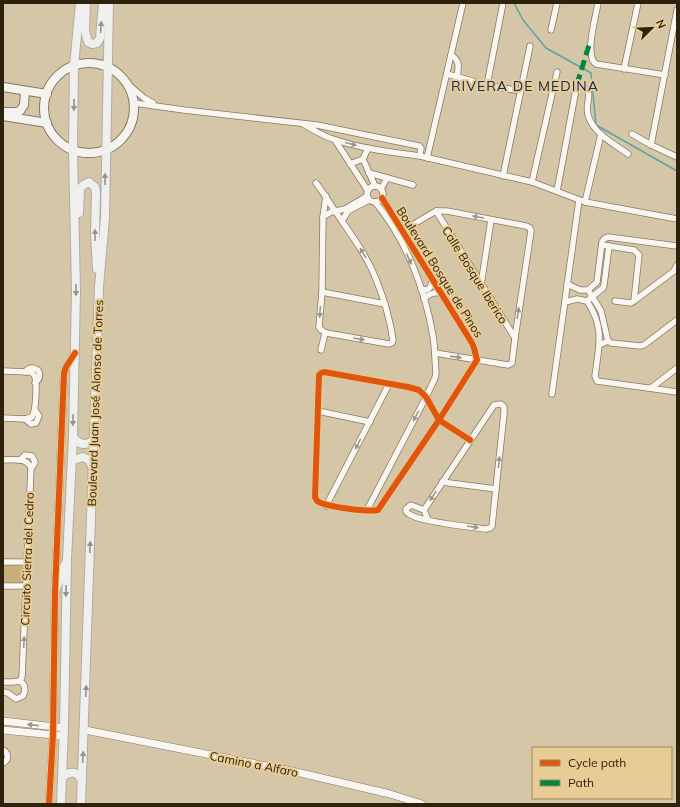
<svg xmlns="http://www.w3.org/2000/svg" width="680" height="807" font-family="Mulish,sans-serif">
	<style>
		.green { fill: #c8ae7b }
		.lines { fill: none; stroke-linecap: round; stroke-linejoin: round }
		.stream { stroke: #5ca4a2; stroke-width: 1.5 }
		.minor-casing { stroke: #857960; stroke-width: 7 }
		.tertiary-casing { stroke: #857960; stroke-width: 8 }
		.secondary-casing { stroke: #857960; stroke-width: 10 }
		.primary-casing { stroke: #b1aca2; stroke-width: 10 }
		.minor { stroke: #f9f6f2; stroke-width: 5.5 }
		.tertiary { stroke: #f9f6f2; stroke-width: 7 }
		.secondary { stroke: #f4f3ef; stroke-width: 8 }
		.primary { stroke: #efefed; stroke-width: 8 }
		.quiet { stroke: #00873e; stroke-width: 5; stroke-dasharray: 10 5; stroke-linecap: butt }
		.cycleway-casing { stroke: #e8cc95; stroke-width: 8 }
		.cycleway { stroke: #df560c; stroke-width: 6 }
		.oneway { fill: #989388 }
		.oneway2 { fill: #9d978a }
		.labels { text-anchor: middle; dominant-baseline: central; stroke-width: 4; stroke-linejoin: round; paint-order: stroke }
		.street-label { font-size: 12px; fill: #2d220c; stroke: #e8cc95 }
		.quarter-label { font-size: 14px; letter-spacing: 1px; fill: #132b60; stroke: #e8cc95 }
	</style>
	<rect width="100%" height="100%" fill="#d5c6a8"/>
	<polygon class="green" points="3,565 22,566 25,570 24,581 19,584 3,583"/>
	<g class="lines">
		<polyline class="stream" points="514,3 523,20 546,48 591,73 596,125 677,171"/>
		<defs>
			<g id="minor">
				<path d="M598,3C596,16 584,56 596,64L665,75"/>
				<polyline points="551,30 557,3"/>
				<path d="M451,55C461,61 458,68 457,78"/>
				<polyline points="624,69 638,3"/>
				<polyline points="447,74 487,85 520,91"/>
				<polyline points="487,85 503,3"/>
				<polyline points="130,86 144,98 153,103"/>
				<path d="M134,103L184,110L317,125L419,146L421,148L420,156C392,152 363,149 336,140C324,137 314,130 303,124"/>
				<polyline points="632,134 651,145 677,157"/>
				<polyline points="335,140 368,191"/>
				<polyline points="651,145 677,10"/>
				<polyline points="368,148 363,159 375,186"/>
				<polyline points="420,156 532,182 585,202 677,219"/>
				<polyline points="427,158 463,3"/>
				<polyline points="350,164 363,159"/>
				<polyline points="369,173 413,185"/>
				<polyline points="503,176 530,46"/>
				<polyline points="532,182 557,72"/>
				<path d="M316,183C323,192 329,202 335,211C350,233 366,254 376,279C384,299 390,319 393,340L392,343L389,344L332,334C326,333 322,332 319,327L322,292L323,217L326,196"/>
				<circle cx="375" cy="194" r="8"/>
				<polyline points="381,189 387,178"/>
				<path d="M557,191L577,84C599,92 582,101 589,118C596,135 613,143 628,154"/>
				<path d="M382,198L472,343L474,348L477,360L439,420L378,510C367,512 326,507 317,501L315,497L319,375L321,373L324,372L408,387L419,390L426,397L439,420L470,440"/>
				<polyline points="585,202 601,134"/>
				<polyline points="436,211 515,338"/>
				<polyline points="323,217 331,212 345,209 367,196"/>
				<polyline points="342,221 348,211 369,200"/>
				<polyline points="397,234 436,211 447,211 526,226 530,228 531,231 515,338 512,363 508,365 435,353"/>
				<polyline points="602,245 634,250 639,255 634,301"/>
				<polyline points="567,284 580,290 588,290 597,282 602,242 604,239 608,237 677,246"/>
				<polyline points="481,285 491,220"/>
				<path d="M421,289L426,290C431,288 431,286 432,281"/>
				<polyline points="322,292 385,304"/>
				<polyline points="590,293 601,311 608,341"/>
				<path d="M424,299C429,294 433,292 439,293"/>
				<polyline points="587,301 603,288 604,285 609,246"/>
				<polyline points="615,301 631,303 634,301 674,271 677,265"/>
				<path d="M565,302L577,299L587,301C605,328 599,345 595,376L597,381L677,392"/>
				<polyline points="599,345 608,341 611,343 640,346 644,345 677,320"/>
				<polyline points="321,350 325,333"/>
				<path d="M3,371L31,372C33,374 34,374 35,377C37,384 36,411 32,417L25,419L3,418"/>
				<path d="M25,372C29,367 33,367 38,370C41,375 40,379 35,383"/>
				<polyline points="651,388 677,368"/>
				<polyline points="552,394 579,200"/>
				<polyline points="318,411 370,422"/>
				<polyline points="25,419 31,424 36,423 39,416 35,410"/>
				<path d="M3,460C13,460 27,457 31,468L22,677L20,681"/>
				<polyline points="20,460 25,455 32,456 35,462 33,466 31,468"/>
				<polyline points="442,482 496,489"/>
				<polyline points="326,506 389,384"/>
				<path d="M367,510L426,397L435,378L436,373C435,361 435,348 433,336C425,289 406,239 375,202"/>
				<path d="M424,510L411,505L406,509C406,512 406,512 409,514C419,522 471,527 486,529L490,528L492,526L504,413V407L501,404L494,405L424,510L428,520"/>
				<polyline points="3,562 27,562"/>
				<polyline points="3,586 26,586"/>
				<polyline points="3,682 13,682 20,681"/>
				<polyline points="3,692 8,693 16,699 23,696 25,691 24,685 20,681"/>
				<path d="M3,750C9,753 9,760 3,763"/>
			</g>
			<g id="tertiary">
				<polyline points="3,721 64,728"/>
				<polyline points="3,730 63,736"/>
				<polyline points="85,730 292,771 390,794 422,804"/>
				<polyline points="49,804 53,735 55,592 64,373 66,367 75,353"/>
			</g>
			<g id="secondary">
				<circle cx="89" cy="108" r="45"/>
				<polyline points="3,87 47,94"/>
				<polyline points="3,112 16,112 20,111 24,105 25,91"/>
				<polyline points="3,116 47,123"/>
			</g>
			<g id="primary">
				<polyline points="86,3 85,31 88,42 92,44 97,43 100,38 103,3"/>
				<polyline points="79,213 80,189 83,185 89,182 95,187 96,192 95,235 97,269"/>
				<path d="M73,437C80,445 84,446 93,441"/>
				<polyline points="73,460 83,457 89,460 92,466"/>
				<polyline points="55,592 65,564"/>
				<path d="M62,778C69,770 78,771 82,781"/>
				<polyline points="61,804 64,728 67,559 73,437 76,291 73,151 74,66 80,3"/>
				<polyline points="81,804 99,287 105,218 109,3"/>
			</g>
		</defs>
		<use href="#minor" class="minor-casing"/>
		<use href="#tertiary" class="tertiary-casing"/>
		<use href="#secondary" class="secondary-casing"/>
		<use href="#primary" class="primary-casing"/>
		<use href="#minor" class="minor"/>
		<use href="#tertiary" class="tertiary"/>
		<use href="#secondary" class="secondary"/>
		<use href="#primary" class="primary"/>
		<polyline class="quiet" points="577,84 590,42"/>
		<defs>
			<g id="cycleway">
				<path d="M382,198L472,343L474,348L477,360L439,420L378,510C367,512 326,507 317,501L315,497L319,375L321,373L324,372L408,387L419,390L426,397L439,420L470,440"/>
				<polyline points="49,804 53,735 55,592 64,373 66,367 75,353"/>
			</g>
		</defs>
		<use href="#cycleway" class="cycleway-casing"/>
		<use href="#cycleway" class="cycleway"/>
	</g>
	<defs><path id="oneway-solid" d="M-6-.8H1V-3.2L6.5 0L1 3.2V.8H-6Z"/></defs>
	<g class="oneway">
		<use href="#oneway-solid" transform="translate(101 27) rotate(-85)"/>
		<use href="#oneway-solid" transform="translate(74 105) rotate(90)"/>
		<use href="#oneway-solid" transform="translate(105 179) rotate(-90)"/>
		<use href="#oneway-solid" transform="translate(95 235) rotate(-90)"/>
		<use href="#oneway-solid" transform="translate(76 290) rotate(90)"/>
		<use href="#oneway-solid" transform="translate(73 420) rotate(91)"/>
		<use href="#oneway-solid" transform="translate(90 547) rotate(-88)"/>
		<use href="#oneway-solid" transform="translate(66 591) rotate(91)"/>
		<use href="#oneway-solid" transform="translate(86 691) rotate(-88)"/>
		<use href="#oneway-solid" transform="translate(83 757) rotate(-87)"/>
	</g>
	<g class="oneway2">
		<use href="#oneway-solid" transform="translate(351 144) rotate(14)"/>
		<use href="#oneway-solid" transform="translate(478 217) rotate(-169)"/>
		<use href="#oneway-solid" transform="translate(363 253) rotate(-121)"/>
		<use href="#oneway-solid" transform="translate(409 259) rotate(65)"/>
		<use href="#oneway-solid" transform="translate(320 312) rotate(94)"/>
		<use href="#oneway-solid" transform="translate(518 313) rotate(-81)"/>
		<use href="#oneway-solid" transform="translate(359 339) rotate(9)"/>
		<use href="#oneway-solid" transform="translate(456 357) rotate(8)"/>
		<use href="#oneway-solid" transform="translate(416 416) rotate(117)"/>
		<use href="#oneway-solid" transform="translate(358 444) rotate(117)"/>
		<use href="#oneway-solid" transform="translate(499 462) rotate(-84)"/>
		<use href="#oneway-solid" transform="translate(433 496) rotate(123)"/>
		<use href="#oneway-solid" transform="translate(473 527) rotate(9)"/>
		<use href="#oneway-solid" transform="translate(24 642) rotate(-88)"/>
		<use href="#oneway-solid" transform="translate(33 725) rotate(-174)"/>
	</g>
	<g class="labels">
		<g class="street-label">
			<text transform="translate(440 272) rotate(58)">Boulevard Bosque de Pinos</text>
			<text transform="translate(475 275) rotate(58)">Calle Bosque Iberico</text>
			<text transform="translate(95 403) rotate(-88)">Boulevard Juan José Alonso de Torres</text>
			<text transform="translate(27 559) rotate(-88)">Circuito Sierra del Cedro</text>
			<text transform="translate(254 764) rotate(11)">Camino a Alfaro</text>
		</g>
		<g class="quarter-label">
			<text x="525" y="86">RIVERA DE MEDINA</text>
		</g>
	</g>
	<rect width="680" height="807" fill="none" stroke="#2d220c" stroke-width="8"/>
	<rect x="532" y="747" width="140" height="52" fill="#e8cc95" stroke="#9d885e"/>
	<rect x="540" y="760" width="20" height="6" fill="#df560c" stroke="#9d885e"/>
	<text x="568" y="767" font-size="12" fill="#2d220c">Cycle path</text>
	<rect x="540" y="780" width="20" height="6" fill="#00873e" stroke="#9d885e"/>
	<text x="568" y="787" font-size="12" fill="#2d220c">Path</text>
	<g transform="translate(652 28) rotate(66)" stroke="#e8cc95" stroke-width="3" paint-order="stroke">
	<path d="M0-3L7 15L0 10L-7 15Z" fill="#2d220c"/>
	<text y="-6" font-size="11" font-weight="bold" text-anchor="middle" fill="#2d220c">N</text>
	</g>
</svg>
